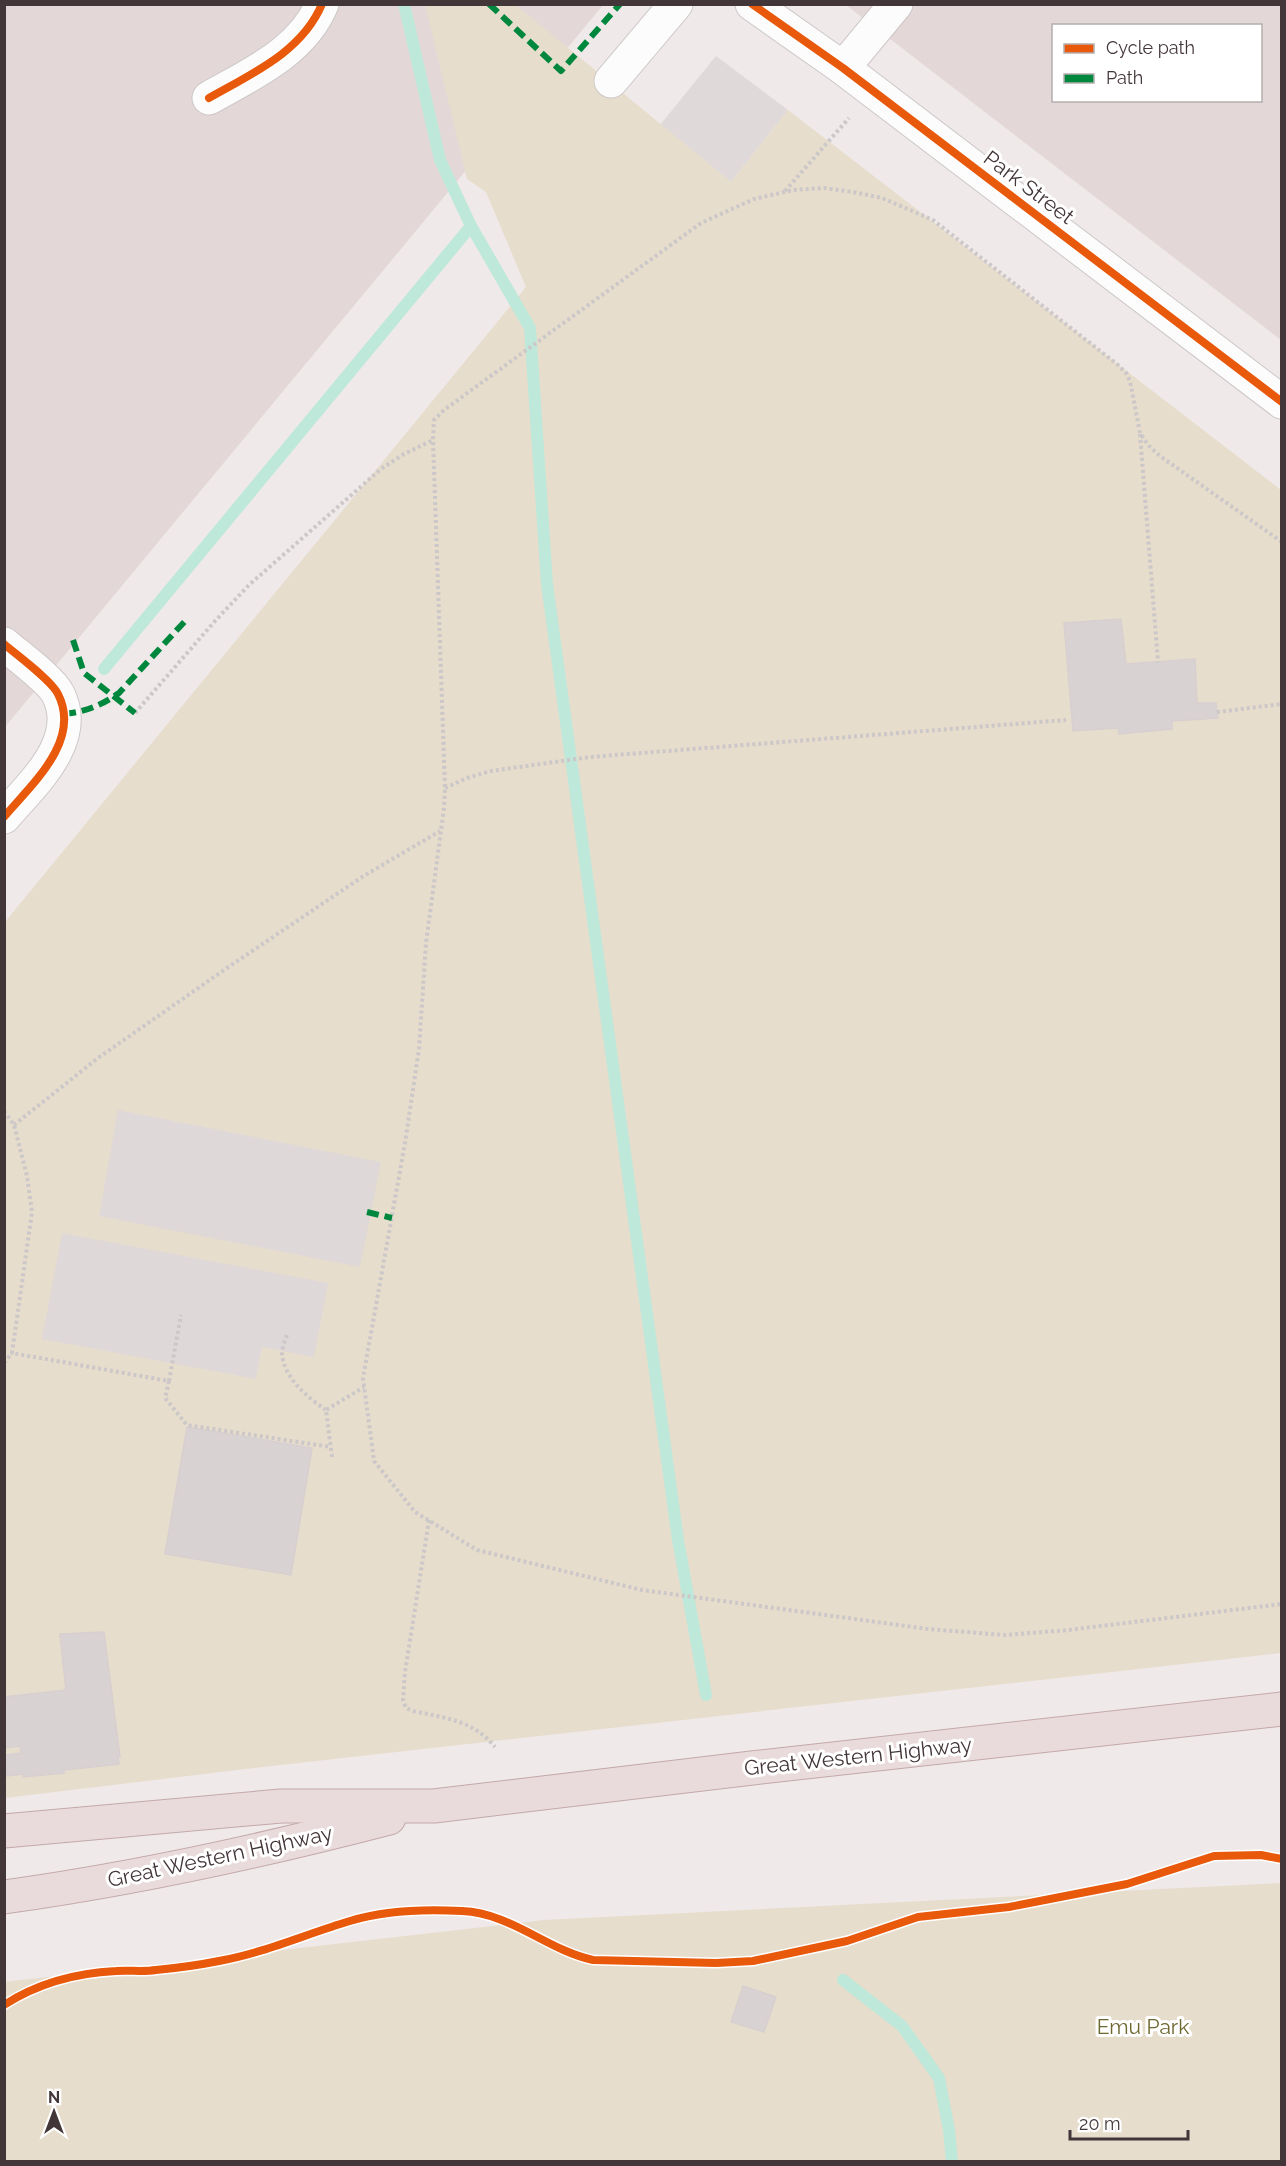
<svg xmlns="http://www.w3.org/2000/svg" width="1286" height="2166" font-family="Raleway,sans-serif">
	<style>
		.residential { fill: #e3d7d8; fill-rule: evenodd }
		.industrial { fill: #e0d9da }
		.green { fill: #e7ddcc }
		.parking { fill: #dfd8d9 }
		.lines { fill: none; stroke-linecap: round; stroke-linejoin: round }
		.stream { stroke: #bee8da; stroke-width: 12 }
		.building { fill: #d8d2d2; stroke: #d7cfd0; stroke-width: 1.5 }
		.street-casing { stroke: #cdc7c7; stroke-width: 35 }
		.highway-casing { stroke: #c4a8aa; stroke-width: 35 }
		.path { stroke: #ccc7c8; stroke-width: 4; stroke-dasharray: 3 3; stroke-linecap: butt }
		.street { stroke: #fdfcfc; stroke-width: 33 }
		.highway { stroke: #e9dbdb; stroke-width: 33 }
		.quiet { stroke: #00873e; stroke-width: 6; stroke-dasharray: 12 6; stroke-linecap: butt }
		.cycleway-casing { stroke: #fff; stroke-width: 11 }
		.cycleway { stroke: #e8590c; stroke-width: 8 }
		.labels { text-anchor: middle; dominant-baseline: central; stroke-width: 6; stroke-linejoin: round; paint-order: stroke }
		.street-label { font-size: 21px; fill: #433638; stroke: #fff }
		.park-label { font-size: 21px; fill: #6f6730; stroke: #fff }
	</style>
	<rect width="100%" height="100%" fill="#efe9e9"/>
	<g class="residential">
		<polygon points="5,5 603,5 5,727"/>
		<path d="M846,5H1281V340ZM1054,26H1260V100H1054Z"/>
	</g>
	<polygon class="industrial" points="716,56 788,110 731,182 660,125"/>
	<g class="green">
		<polygon points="425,5 516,5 731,182 788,110 1281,490 1281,1653 254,1768 5,1798 5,922 526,287 486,192 467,179"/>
		<polygon points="1281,1883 1281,2161 5,2161 4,1982 544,1920"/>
	</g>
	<g class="parking">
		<polygon points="118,1110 381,1162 360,1267 99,1216"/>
		<polygon points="62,1233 328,1283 314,1357 262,1347 256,1379 42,1339"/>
	</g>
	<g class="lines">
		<g class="stream">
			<polyline points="404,4 440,160 471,226 530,328 547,584 678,1540 706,1695"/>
			<polyline points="104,669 471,226"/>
			<polyline points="843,1980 902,2026 939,2078 949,2130 952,2162"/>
		</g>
	</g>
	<g class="building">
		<polygon points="1121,619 1126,664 1195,659 1197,703 1216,703 1218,718 1172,721 1172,729 1119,734 1118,728 1073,731 1064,623"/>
		<polygon points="187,1427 312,1448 291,1575 165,1554"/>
		<polygon points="104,1632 120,1757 118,1757 119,1764 64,1770 64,1773 23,1777 23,1774 7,1776 5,1755 21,1753 20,1746 4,1748 4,1697 66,1690 60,1634"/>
		<polygon points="743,1986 776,1997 764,2032 731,2022"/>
	</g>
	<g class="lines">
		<defs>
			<g id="street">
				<polyline points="752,4 843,68 1282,402"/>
				<polyline points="843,68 896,4"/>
				<polyline points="611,81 676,4"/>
				<path d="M209,98C251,74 302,52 322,4"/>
				<path d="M4,644C18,656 51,680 58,694C82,741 31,785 4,817"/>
			</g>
			<g id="highway">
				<polyline points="4,1831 281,1806 434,1806 752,1768 1282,1709"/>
				<path d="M4,1897C134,1879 262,1851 389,1818"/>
			</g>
		</defs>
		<use href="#street" class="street-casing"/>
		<use href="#highway" class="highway-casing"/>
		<g class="path">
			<polyline points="785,191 849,118"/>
			<polyline points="1140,434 1158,662"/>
			<polyline points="1282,542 1160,456 1148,445 1140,433 1130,381 1126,373 1118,365 933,220 882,198 853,192 824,188 793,190 754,199 701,223 444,410 434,420 433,440 445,788 444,808 426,943 419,1049 405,1143 363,1378 374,1461 415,1512 477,1550 642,1590 928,1629 1005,1635 1068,1630 1282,1604"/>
			<polyline points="1217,712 1282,704"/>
			<polyline points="135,713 215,621 249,585 381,469 404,454 433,440"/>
			<polyline points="445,788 467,778 491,771 590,757 1066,720"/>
			<polyline points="4,1111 14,1125 27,1176 32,1212 12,1353 169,1381 165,1398 187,1425 331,1447"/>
			<polyline points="14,1125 98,1058 227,968 362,877 440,831"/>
			<path d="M287,1335C285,1340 282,1348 282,1354C284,1378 308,1398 326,1410"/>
			<polyline points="4,1363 12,1353"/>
			<polyline points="169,1381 181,1315"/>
			<polyline points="332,1457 326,1410 364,1387"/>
			<path d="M429,1520L405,1672L403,1700L406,1708L413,1711C445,1718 473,1720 495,1747"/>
		</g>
		<use href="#street" class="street"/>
		<use href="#highway" class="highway"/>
		<g class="quiet">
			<polyline points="489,4 561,71 620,4"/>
			<polyline points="73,640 84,673 135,713"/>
			<path d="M64,714C85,712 102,705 119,693L187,619"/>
			<polyline points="367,1212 392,1218"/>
		</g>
		<defs>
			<g id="cycleway">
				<polyline points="752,4 843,68 1282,402"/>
				<path d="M209,98C251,74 302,52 322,4"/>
				<path d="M4,644C18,656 51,680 58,694C82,741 31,785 4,817"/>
				<path d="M4,2005C38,1983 75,1973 116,1971C129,1970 143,1972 156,1970C177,1968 199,1965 219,1961C264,1953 306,1934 350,1921C385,1910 425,1909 462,1911C511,1913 547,1950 593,1960L716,1963L753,1961L847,1941L918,1917L1009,1907L1127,1884L1214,1856L1261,1855L1282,1859"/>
			</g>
		</defs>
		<use href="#cycleway" class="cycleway-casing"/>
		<use href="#cycleway" class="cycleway"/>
	</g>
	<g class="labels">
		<g class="street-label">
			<text transform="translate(1029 187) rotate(37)">Park Street</text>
			<text transform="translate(858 1756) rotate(-6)">Great Western Highway</text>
			<text transform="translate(220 1856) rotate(-12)">Great Western Highway</text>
		</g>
		<g class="park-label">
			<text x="1143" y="2026">Emu Park</text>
		</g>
	</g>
	<rect width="1286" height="2166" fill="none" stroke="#433638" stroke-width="12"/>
	<rect x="1052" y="24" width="210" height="78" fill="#ffffff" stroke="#b4afaf" stroke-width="1.5"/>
	<rect x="1064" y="44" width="30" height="9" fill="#e8590c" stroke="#b4afaf" stroke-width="1.5"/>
	<text x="1106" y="54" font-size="18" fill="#433638">Cycle path</text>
	<rect x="1064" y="74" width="30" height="9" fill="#00873e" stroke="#b4afaf" stroke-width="1.5"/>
	<text x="1106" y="84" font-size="18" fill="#433638">Path</text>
	<g transform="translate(54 2112)" stroke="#ffffff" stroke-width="4.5" paint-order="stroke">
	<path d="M0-4.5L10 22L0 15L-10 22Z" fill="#433638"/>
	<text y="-9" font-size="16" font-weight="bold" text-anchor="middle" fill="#433638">N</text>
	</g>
	<path d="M1070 2130v9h118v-9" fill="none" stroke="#433638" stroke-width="3"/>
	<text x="1079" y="2130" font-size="18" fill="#433638" stroke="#ffffff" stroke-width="4.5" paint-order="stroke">20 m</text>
</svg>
